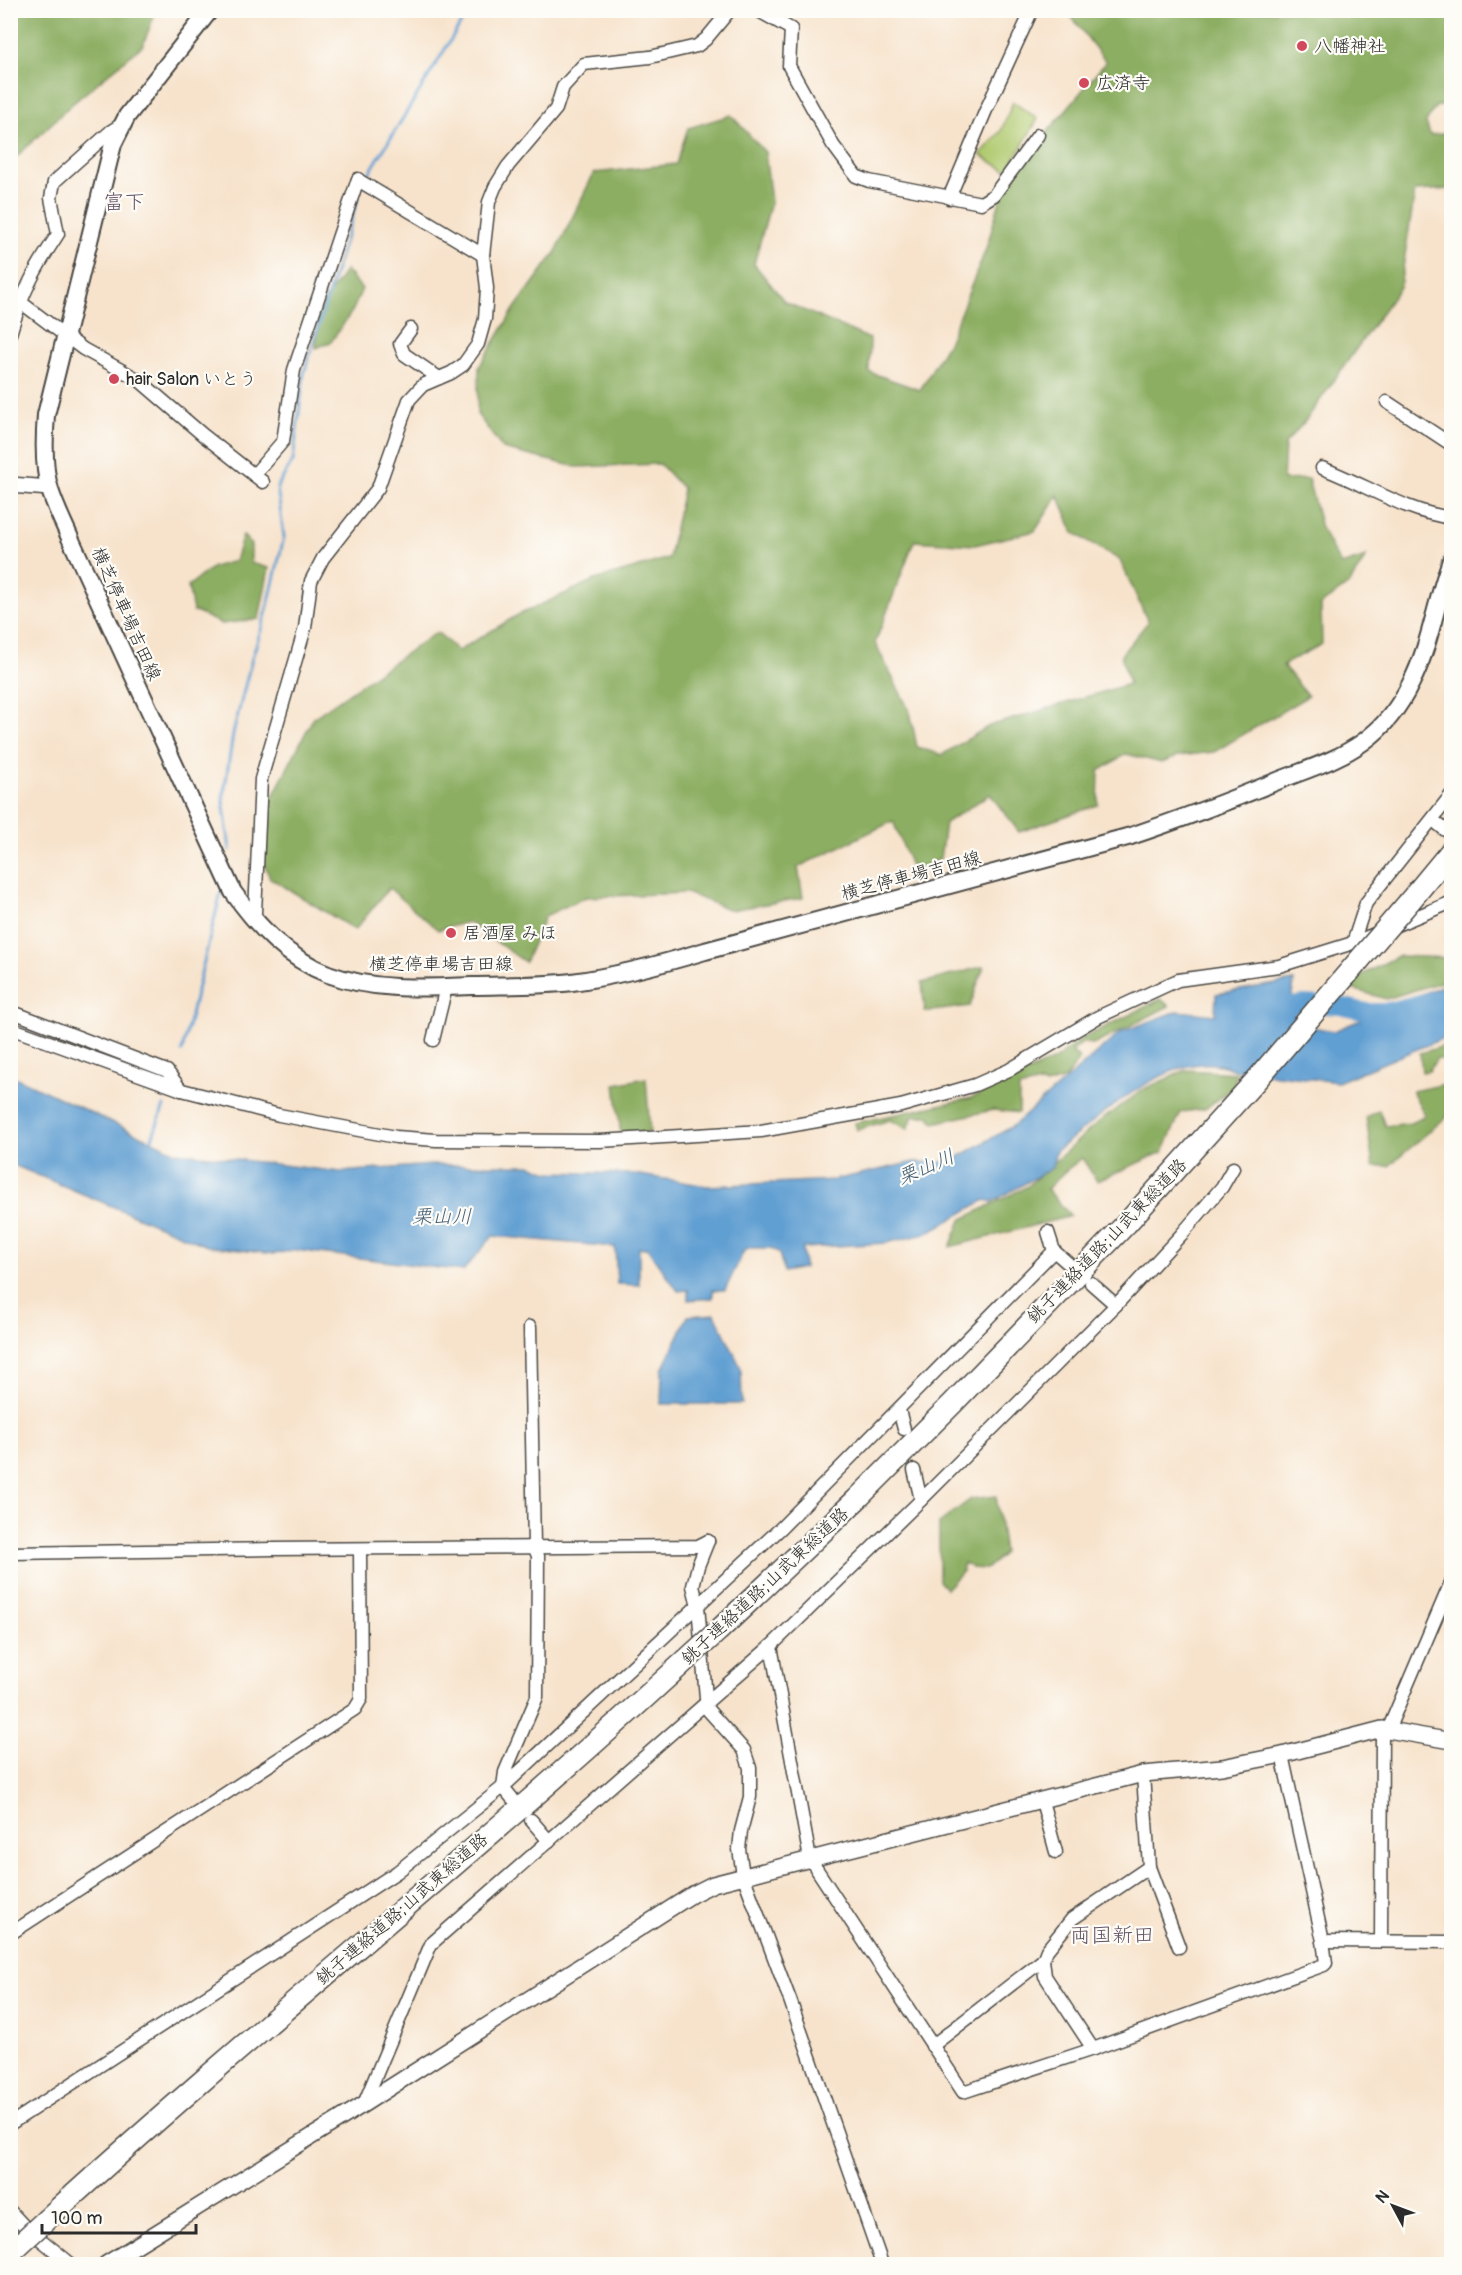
<svg xmlns="http://www.w3.org/2000/svg" width="1462" height="2275" font-family="Pangolin,'Klee One',sans-serif">
	<style>
		.green { fill: #b0ca70; stroke: #6e7a4e; stroke-width: 1.5 }
		.forest { fill: #8cae62; stroke: #5c6c46; stroke-width: 1.5; fill-rule: evenodd }
		.water { fill: #619fd2; stroke: #46657e; stroke-width: 1.5 }
		.lines { fill: none; stroke-linecap: round; stroke-linejoin: round }
		.stream { stroke: #619fd2; stroke-width: 3 }
		.river { stroke: #619fd2; stroke-width: 18 }
		.minor-casing { stroke: #4a4743; stroke-width: 15 }
		.tertiary-casing { stroke: #4a4743; stroke-width: 18 }
		.secondary-casing { stroke: #4a4743; stroke-width: 20 }
		.motorway-casing { stroke: #4a4743; stroke-width: 24 }
		.minor { stroke: #fff; stroke-width: 12 }
		.tertiary { stroke: #fff; stroke-width: 15 }
		.secondary { stroke: #fff; stroke-width: 16 }
		.motorway { stroke: #fff; stroke-width: 21 }
		.motorway-bridge-casing { stroke: #4a4743; stroke-width: 24; stroke-linecap: butt }
		.motorway-bridge { stroke: #fff; stroke-width: 21 }
		.poi-dot { fill: #d1495b; stroke: #fdfcf7; stroke-width: 2 }
		.labels { text-anchor: middle; dominant-baseline: central; stroke-width: 4.5; stroke-linejoin: round; paint-order: stroke }
		.poi-label { font-size: 18px; fill: #2b2b2b; stroke: #fdfcf7; text-anchor: start }
		.street-label { font-size: 18px; fill: #2b2b2b; stroke: #fdfcf7 }
		.water-label { font-size: 20px; font-style: italic; fill: #435f76; stroke: #fdfcf7 }
		.quarter-label { font-size: 21px; fill: #645567; stroke: #fdfcf7 }
	</style>
	<rect width="100%" height="100%" fill="#fdfcf7"/>
	<filter id="ink" filterUnits="userSpaceOnUse"><feTurbulence type="fractalNoise" baseFrequency=".0167" numOctaves="2"/><feDisplacementMap in="SourceGraphic" scale="12" xChannelSelector="R" yChannelSelector="G"/><feConvolveMatrix kernelMatrix="1 2 1 2 8 2 1 2 1" color-interpolation-filters="sRGB"/></filter>
	<filter id="wash" filterUnits="userSpaceOnUse"><feTurbulence type="fractalNoise" baseFrequency=".008" numOctaves="4" result="noise"/><feDisplacementMap in="SourceGraphic" scale="24" xChannelSelector="R" yChannelSelector="G"/><feGaussianBlur stdDeviation="1.35" result="paint"/><feColorMatrix in="noise" values="0 0 0 0 0 0 0 0 0 0 0 0 0 0 0 0 0 1.4 0 .05"/><feComposite in="paint" operator="in"/></filter>
	<g filter="url(#wash)">
		<rect width="100%" height="100%" fill="#f7e3cc"/>
		<polygon class="green" points="1013,102 1038,119 1007,171 980,155 1001,131"/>
		<g class="forest">
			<polygon points="11,10 156,11 143,45 71,105 11,162 11,165"/>
			<path d="M1067,11H1451V107L1436,106L1426,122L1430,135L1451,133V189L1415,191L1400,287L1306,420L1285,444L1283,480L1308,479L1321,528L1341,565L1366,557L1350,583L1321,605L1322,644L1283,665L1308,696L1214,752L1178,756L1162,763L1126,754L1099,771L1098,805L1019,832L990,794L945,823L940,859L913,871L893,821L798,867L803,898L731,910L686,893L586,897L545,916L525,962L468,922L438,930L389,888L355,930L270,878L258,850L270,802L313,718L437,632L458,651L516,616L595,580L669,558L683,489L660,464L576,467L503,449L477,414L479,367L515,308L555,253L594,173L676,164L688,128L731,115L765,152L771,202L754,264L785,302L870,339L869,372L920,390L949,341L986,249L1005,183L1106,62ZM1058,495L1074,533L1120,560L1148,622L1121,655L1129,684L989,726L942,755L917,747L910,712L875,643L914,541L975,545L1035,531Z"/>
			<polygon points="346,270 362,289 353,310 331,342 316,348 318,309"/>
			<polygon points="243,535 251,545 251,563 269,568 259,619 222,624 193,611 188,586 213,567 235,561"/>
			<polygon points="1398,956 1451,958 1451,979 1386,999 1352,989 1359,976"/>
			<polygon points="984,966 970,1006 925,1012 922,983"/>
			<polygon points="1161,999 1169,1006 1095,1044 1082,1043 1072,1052 1080,1058 1065,1079 1046,1085 1040,1083 1019,1088 1019,1113 993,1110 934,1123 929,1116 913,1116 908,1129 890,1120 857,1130 855,1123 971,1098 1054,1060 1083,1038"/>
			<polygon points="1444,1046 1445,1060 1437,1058 1429,1071 1422,1072 1420,1053"/>
			<polygon points="1186,1070 1237,1073 1233,1087 1205,1109 1181,1112 1163,1152 1097,1181 1082,1158 1063,1173 1047,1189 1071,1216 950,1247 961,1220 1028,1186 1096,1124 1144,1089"/>
			<polygon points="646,1078 650,1132 621,1136 615,1084"/>
			<polygon points="1451,1083 1451,1113 1389,1166 1373,1166 1366,1117 1379,1110 1385,1126 1411,1123 1425,1115 1412,1091"/>
			<polygon points="996,1496 1004,1553 986,1569 972,1568 964,1563 962,1572 946,1589 939,1581 939,1523 971,1499"/>
		</g>
		<g class="water">
			<path d="M1294,981L1290,1010L1301,1025L1334,1031L1451,982V1035L1338,1082L1234,1070C1180,1041 1097,1119 1056,1151L1052,1168L992,1202L985,1200L925,1234L886,1243L803,1248L804,1268L784,1272L779,1253L771,1248H748L744,1251L725,1290H713V1298L688,1300V1290L678,1291L647,1248H639V1285L617,1284L615,1247L493,1236L463,1271L295,1250L274,1254L207,1246L11,1164L10,1075L176,1152L341,1172L431,1165H531L548,1172L634,1174L707,1186L834,1180L914,1162H950L1013,1126L1121,1032L1178,1011L1215,1015L1216,994Z"/>
			<polygon points="715,1314 741,1368 742,1404 661,1404 662,1370 688,1316"/>
		</g>
		<g class="lines">
			<g class="stream">
				<polyline points="365,180 469,10"/>
				<polyline points="230,850 223,800 233,734 252,658 266,614 284,537 277,487 293,461 304,373 358,198"/>
				<polyline points="182,1051 221,892"/>
				<polyline points="151,1141 164,1106"/>
			</g>
			<polyline class="river" points="1268,1010 1303,1004 1340,1006 1367,1012 1385,1012 1452,995"/>
		</g>
	</g>
	<g filter="url(#ink)">
		<g class="lines">
			<defs>
				<g id="minor">
					<polyline points="757,10 791,29 789,66 833,145 856,176 869,181 981,203 994,195 1038,135"/>
					<polyline points="358,180 483,255"/>
					<polyline points="949,198 986,110 1032,10"/>
					<polyline points="19,301 83,349 139,380 203,435 263,482"/>
					<polyline points="411,329 400,344 404,354 439,378"/>
					<path d="M10,334C22,293 35,269 58,234L51,198L54,182L111,131L122,124"/>
					<polyline points="1387,402 1452,445"/>
					<path d="M1322,468C1365,484 1405,512 1452,518"/>
					<polyline points="254,475 283,441 294,370 358,179"/>
					<polyline points="1433,820 1445,830"/>
					<polyline points="253,920 255,913 261,779 305,628 311,581 323,558 378,488 409,400 423,385 451,373 463,365 478,344 485,319 487,288 483,255 489,202 495,187 508,166 556,109 563,87 584,64 650,57 697,46 706,39 730,10"/>
					<polyline points="1353,943 1366,903 1452,794"/>
					<polyline points="10,1011 167,1071 181,1090"/>
					<polyline points="10,1028 182,1090 279,1115 396,1137 436,1140 600,1141 761,1131 901,1106 975,1085 1009,1070 1098,1017 1178,980 1279,966 1353,943 1452,902"/>
					<polyline points="433,1040 446,987"/>
					<polyline points="1048,1232 1054,1251 1070,1265"/>
					<polyline points="1091,1283 1116,1305"/>
					<polyline points="899,1410 904,1429"/>
					<polyline points="914,1470 921,1500"/>
					<polyline points="708,1541 698,1566 693,1586 698,1606 707,1709 744,1750 750,1768 750,1797 741,1831 739,1849 743,1875 790,2000 882,2264"/>
					<polyline points="10,1553 272,1549 698,1546 708,1541"/>
					<polyline points="771,1646 810,1859 963,2092 1093,2049 1324,1965 1326,1963 1323,1941 1282,1755"/>
					<polyline points="1388,1730 1452,1580"/>
					<polyline points="1143,1774 1149,1867 1179,1947"/>
					<polyline points="512,1798 503,1787 505,1772 537,1697 538,1556 534,1546 530,1327"/>
					<polyline points="1042,1801 1056,1852"/>
					<polyline points="531,1820 549,1841"/>
					<polyline points="10,1934 355,1709 361,1699 360,1549"/>
					<polyline points="1323,1941 1452,1942"/>
					<polyline points="1381,1941 1382,1729"/>
					<polyline points="932,2046 1043,1960"/>
					<polyline points="1093,2049 1045,1976 1043,1960 1047,1950 1072,1919 1149,1867"/>
					<polyline points="364,2104 431,1944 771,1646 921,1500 1116,1305 1181,1235 1222,1187 1233,1168"/>
					<polyline points="10,2124 397,1872 503,1787 782,1527 1054,1251"/>
					<polyline points="10,2211 24,2226 71,2264"/>
				</g>
				<g id="tertiary">
					<polyline points="10,485 50,488"/>
					<polyline points="106,2264 364,2104 693,1894 713,1884 1143,1774 1222,1767 1282,1755 1382,1729 1452,1741"/>
				</g>
				<path id="secondary" d="M210,10L127,116L113,144L46,415C44,439 43,467 50,490C55,506 63,522 70,538L233,892C258,927 287,958 328,974C373,991 424,988 472,986C505,985 540,986 572,982C618,976 662,964 705,951L1131,836C1182,819 1231,800 1280,780C1308,769 1338,760 1363,742C1384,727 1400,706 1411,683C1431,644 1436,599 1452,558"/>
				<g id="motorway">
					<polyline points="1409,902 1452,850"/>
					<polyline points="720,1629 856,1500 953,1403 1126,1224"/>
					<path d="M47,2219C256,2028 478,1852 686,1660"/>
				</g>
			</defs>
			<use href="#minor" class="minor-casing"/>
			<use href="#tertiary" class="tertiary-casing"/>
			<use href="#secondary" class="secondary-casing"/>
			<use href="#motorway" class="motorway-casing"/>
			<use href="#minor" class="minor"/>
			<use href="#tertiary" class="tertiary"/>
			<use href="#secondary" class="secondary"/>
			<use href="#motorway" class="motorway"/>
			<defs>
				<g id="motorway-bridge">
					<polyline points="1126,1224 1259,1077 1409,902"/>
					<polyline points="686,1660 720,1629"/>
					<polyline points="10,2253 47,2219"/>
				</g>
			</defs>
			<use href="#motorway-bridge" class="motorway-bridge-casing"/>
			<use href="#motorway-bridge" class="motorway-bridge"/>
		</g>
	</g>
	<g class="poi-dot">
		<circle cx="1302" cy="46" r="6"/>
		<circle cx="1084" cy="83" r="6"/>
		<circle cx="114" cy="379" r="6"/>
		<circle cx="451" cy="933" r="6"/>
	</g>
	<g class="labels">
		<g class="poi-label">
			<text x="1314" y="46">八幡神社</text>
			<text x="1096" y="83">広済寺</text>
			<text x="126" y="379">hair Salon いとう</text>
			<text x="463" y="933">居酒屋 みほ</text>
		</g>
		<g class="street-label">
			<text transform="translate(126 614) rotate(66)">横芝停車場吉田線</text>
			<text transform="translate(911 876) rotate(-15)">横芝停車場吉田線</text>
			<text x="441" y="964">横芝停車場吉田線</text>
			<text transform="translate(1107 1241) rotate(-46)">銚子連絡道路;山武東総道路</text>
			<text transform="translate(765 1586) rotate(-43)">銚子連絡道路;山武東総道路</text>
			<text transform="translate(402 1909) rotate(-41)">銚子連絡道路;山武東総道路</text>
		</g>
		<g class="water-label">
			<text transform="translate(926 1167) rotate(-23)">栗山川</text>
			<text x="442" y="1216">栗山川</text>
		</g>
		<g class="quarter-label">
			<text x="124" y="202">富下</text>
			<text x="1112" y="1935">両国新田</text>
		</g>
	</g>
	<rect width="1462" height="2275" fill="none" stroke="#fdfcf7" stroke-width="36"/>
	<g transform="translate(1393 2206) rotate(311)" stroke="#fdfcf7" stroke-width="4.5" paint-order="stroke">
	<path d="M0-4.5L10 22L0 15L-10 22Z" fill="#2b2b2b"/>
	<text y="-9" font-size="16" font-weight="bold" text-anchor="middle" fill="#2b2b2b">N</text>
	</g>
	<path d="M42 2224v9h154v-9" fill="none" stroke="#2b2b2b" stroke-width="3"/>
	<text x="51" y="2224" font-size="18" fill="#2b2b2b" stroke="#fdfcf7" stroke-width="4.5" paint-order="stroke">100 m</text>
</svg>
